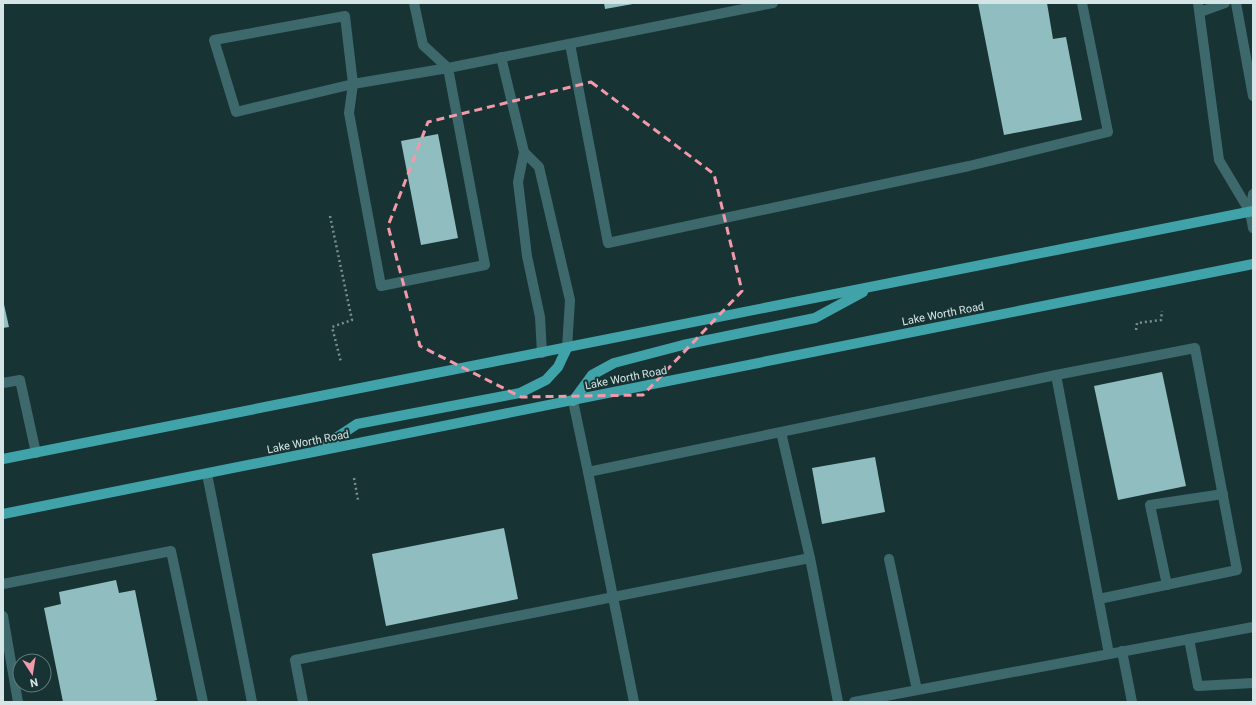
<svg xmlns="http://www.w3.org/2000/svg" width="1256" height="705" font-family="Roboto,sans-serif">
	<style>
		.building { fill: #90bdbf }
		.lines { fill: none; stroke-linecap: round; stroke-linejoin: round }
		.path { stroke: #798f8f; stroke-width: 2.5; stroke-dasharray: 2 3; stroke-linecap: butt }
		.service { stroke: #3e696c; stroke-width: 10 }
		.tertiary { stroke: #3e696c; stroke-width: 10 }
		.primary { stroke: #40a3a9; stroke-width: 10 }
		.marked { fill: none; stroke: #f39aaa; stroke-width: 3; stroke-dasharray: 8 5; stroke-linejoin: round }
		.labels { text-anchor: middle; dominant-baseline: central; stroke-width: 4; stroke-linejoin: round; paint-order: stroke }
		.street-label { font-size: 11px; fill: #d5e5e5; stroke: #183334 }
	</style>
	<rect width="100%" height="100%" fill="#183334"/>
	<g class="building">
		<polygon points="604,3 633,3 633,4 605,9"/>
		<polygon points="978,3 1047,3 1053,39 1066,37 1082,120 1004,135"/>
		<polygon points="438,134 458,238 421,245 401,141"/>
		<polygon points="3,300 9,327 3,328"/>
		<polygon points="1162,372 1186,486 1118,500 1094,386"/>
		<polygon points="875,457 885,512 822,524 812,468"/>
		<polygon points="504,528 518,599 386,626 372,554"/>
		<polygon points="116,580 119,593 135,590 157,700 150,702 63,702 44,608 61,604 59,592"/>
	</g>
	<g class="lines">
		<g class="path">
			<polyline points="330,216 352,320 332,327 341,362"/>
			<polyline points="1136,330 1137,323 1161,320 1162,311"/>
			<polyline points="354,478 358,500"/>
		</g>
		<g class="service">
			<polyline points="414,3 423,45 448,68 485,265 381,286 349,113 353,84 345,16 214,40 236,112 353,84 448,68 773,3"/>
			<polyline points="1198,3 1219,160 1250,212"/>
			<polyline points="1236,3 1253,96"/>
			<polyline points="1200,12 1225,3"/>
			<polyline points="570,44 608,243 969,166 1108,132 1082,3"/>
			<polyline points="501,57 524,152 518,182 527,256 540,317 542,353"/>
			<polyline points="524,152 539,167 570,300 567,348"/>
			<polyline points="1250,212 1253,194"/>
			<polyline points="3,383 20,380 36,453"/>
			<polyline points="573,401 588,472 1056,375"/>
			<polyline points="781,432 810,558"/>
			<polyline points="588,472 634,702"/>
			<polyline points="207,474 252,702"/>
			<polyline points="889,559 917,690"/>
			<polyline points="3,584 171,551 203,702"/>
			<polyline points="1167,585 1150,505 1223,494"/>
			<polyline points="1099,599 1237,570 1195,348 1056,375 1109,654"/>
			<polyline points="3,616 18,702"/>
			<polyline points="1189,639 1198,686 1253,683"/>
			<polyline points="1122,651 1132,702"/>
			<polyline points="303,702 295,660 810,558 838,702"/>
			<polyline points="854,702 1253,627"/>
		</g>
		<polyline class="tertiary" points="1250,212 1253,228"/>
		<g class="primary">
			<polyline points="573,401 592,375 614,363 683,345 815,318 863,292"/>
			<polyline points="319,449 357,424 520,393 546,380 558,367 567,348"/>
			<polyline points="3,459 1253,211"/>
			<polyline points="3,514 1253,264"/>
		</g>
	</g>
	<path class="marked" d="M591,82L714,174L742,291L643,395L521,397L420,346L388,226L428,122Z"/>
	<g class="labels">
		<g class="street-label">
			<text transform="translate(943 314) rotate(-11)">Lake Worth Road</text>
			<text transform="translate(626 378) rotate(-11)">Lake Worth Road</text>
			<text transform="translate(308 442) rotate(-11)">Lake Worth Road</text>
		</g>
	</g>
	<rect width="1256" height="705" fill="none" stroke="#d5e5e5" stroke-width="8"/>
	<g transform="translate(32 673) rotate(168)"><circle r="19" fill="#183334" stroke="#647a7b"/>
	<path d="M0-3L7 15L0 10L-7 15Z" fill="#f39aaa"/>
	<text y="-6" font-size="11" font-weight="bold" text-anchor="middle" fill="#d5e5e5">N</text>
	</g>
</svg>
